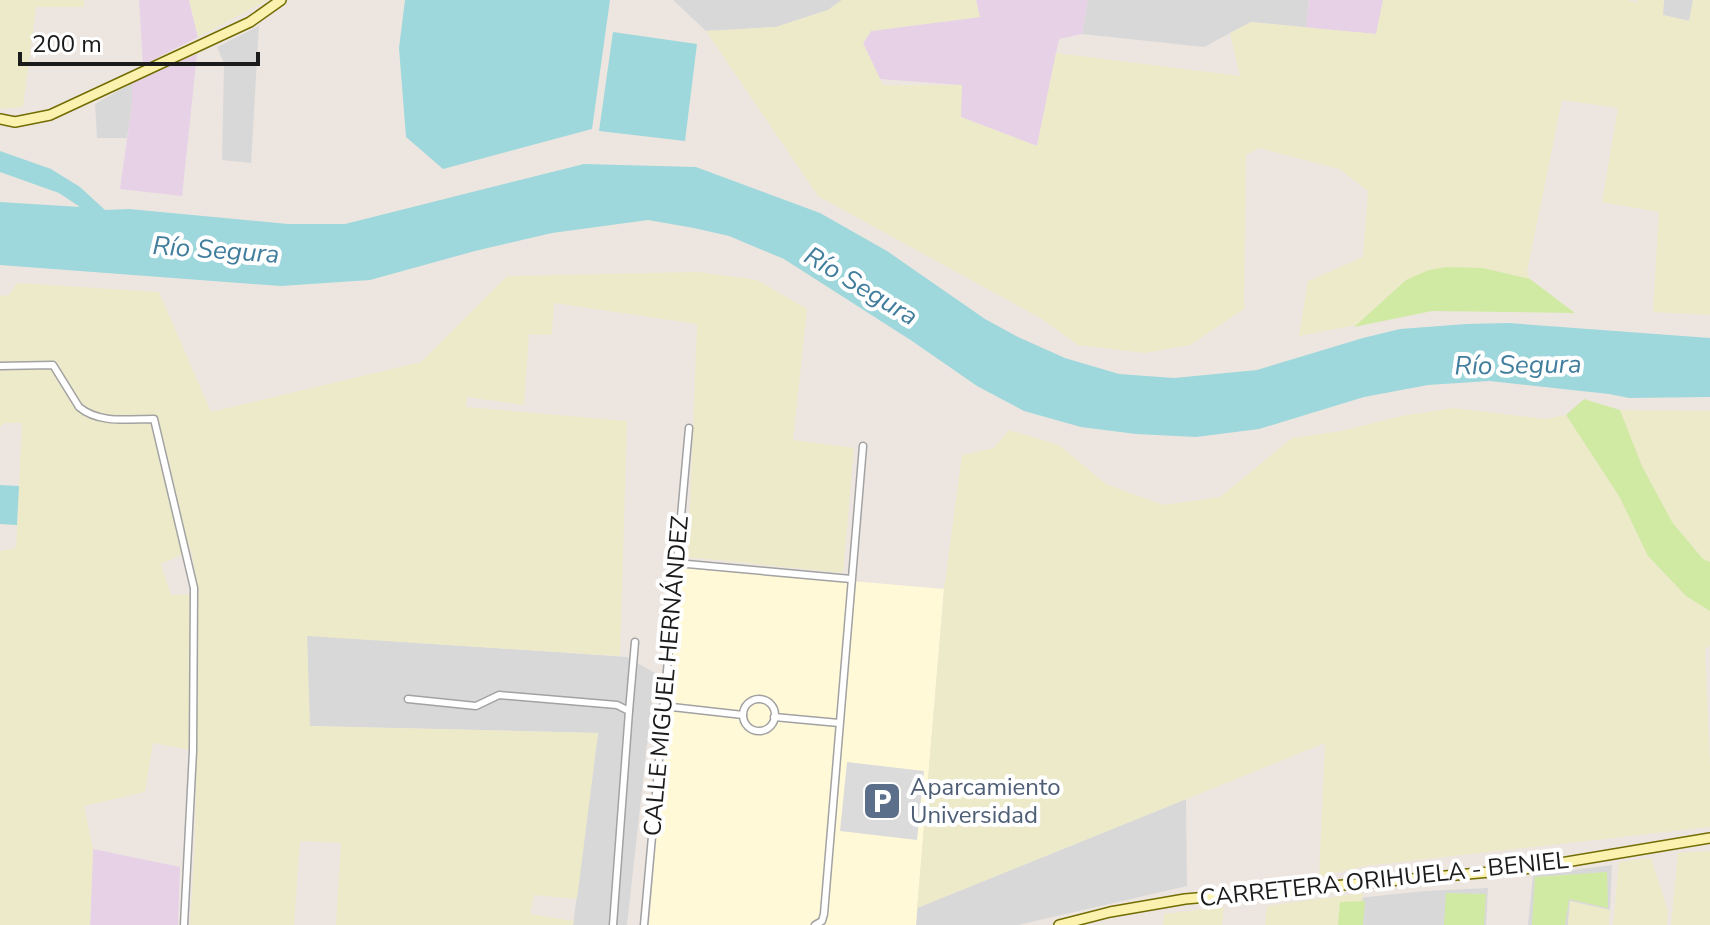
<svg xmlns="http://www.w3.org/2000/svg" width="1710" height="925" font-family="'Nunito Sans',sans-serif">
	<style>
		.residential { fill: #d9d8d8 }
		.industrial { fill: #e6d1e6 }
		.education { fill: #fff9d7 }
		.farmland { fill: #edeaca; fill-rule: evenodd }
		.grass { fill: #d1eaa3 }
		.parking { fill: #dbdbdb }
		.water { fill: #9ed8dc }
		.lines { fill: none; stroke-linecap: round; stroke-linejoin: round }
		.minor-casing { stroke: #a2a2a2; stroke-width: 9 }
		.secondary-casing { stroke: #726c02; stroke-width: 12 }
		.minor { stroke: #fff; stroke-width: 6 }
		.secondary { stroke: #fbf2b0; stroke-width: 9 }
		.labels { text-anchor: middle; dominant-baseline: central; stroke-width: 8; stroke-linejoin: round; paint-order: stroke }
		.street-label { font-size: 24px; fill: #1b1b1b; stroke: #fff }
		.service-label { font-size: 24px; fill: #4e5e75; stroke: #fff; text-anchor: start }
		.water-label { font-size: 26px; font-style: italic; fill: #417d9c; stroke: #fff }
	</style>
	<rect width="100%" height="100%" fill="#ede6e0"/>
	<g class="residential">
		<polygon points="673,0 842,0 828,10 776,27 706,31"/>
		<polygon points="1088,0 1309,0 1306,28 1251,22 1204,47 1082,34"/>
		<polygon points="1664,0 1693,0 1690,21 1662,15"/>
		<polygon points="259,26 251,163 222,160 224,63 217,47"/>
		<polygon points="132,83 132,105 127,138 97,138 95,104"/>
		<polygon points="307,635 627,657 655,673 627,925 573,925 598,733 309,726"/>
		<polygon points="1186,799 1187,886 1018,925 916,925 917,908"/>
		<polygon points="1612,865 1610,910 1570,901 1568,925 1528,925 1533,875"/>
		<polygon points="1488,888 1486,925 1335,925 1338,900 1425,891"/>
	</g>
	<g class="industrial">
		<polygon points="139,0 189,0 198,37 143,65"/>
		<polygon points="976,0 1088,0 1082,34 1059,39 1037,146 960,117 962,85 880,79 863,43 871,31 979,17"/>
		<polygon points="1309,0 1383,0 1377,34 1306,28"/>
		<polygon points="197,54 182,196 120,189 132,105 132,83"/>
		<polygon points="93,849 180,867 178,925 90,925"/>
	</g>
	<polygon class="education" points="679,566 944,589 916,925 649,925"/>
	<g class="farmland">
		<polygon points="0,0 84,0 84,7 36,7 23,107 0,109"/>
		<polygon points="189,0 268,0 198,37"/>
		<polygon points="842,0 976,0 980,17 871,31 863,43 883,85 962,85 961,117 1037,146 1056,53 1240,76 1230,33 1251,22 1376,34 1383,0 1628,0 1637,3 1638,0 1664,0 1663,15 1689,21 1693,0 1710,0 1710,315 1653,312 1659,212 1602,202 1618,108 1562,100 1527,272 1530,279 1483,268 1406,280 1356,325 1299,336 1308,281 1363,257 1368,191 1339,169 1259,148 1246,155 1244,309 1190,345 1145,353 1078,345 1042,319 818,196 706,31 776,27 828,10"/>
		<path d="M699,272L757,280L807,309L793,440L854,448L843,573L688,557L697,324L554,303L552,335L529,334L524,405L467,397L466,407L627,421L620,656L307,636L310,726L598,733L577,899L534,895L530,914L574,921L573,925H336L341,843L300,841L294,925H190L195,838L196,751L153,743L145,792L84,806L93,849L90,925H0V551L16,548L22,423H5L0,427V296L9,295L17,283L159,292L211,412L421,362L507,276ZM191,550L199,594L171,595L161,564Z"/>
		<polygon points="1454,408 1545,419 1566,415 1619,496 1648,556 1686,596 1710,611 1710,646 1705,648 1710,767 1710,827 1365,866 1319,877 1325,743 917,908 944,589 962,455 994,448 1009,430 1059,445 1106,484 1163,505 1220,497 1292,438 1341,431 1401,416"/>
		<polygon points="1620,410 1710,411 1710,562 1703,559 1672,522 1642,466"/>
		<polygon points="1710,851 1710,925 1671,925 1678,853"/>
		<polygon points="1651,858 1668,911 1667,925 1613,925 1619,862"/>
		<polygon points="1363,893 1360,925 1265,925 1267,906"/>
		<polygon points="1570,901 1610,910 1609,925 1568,925"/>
		<polygon points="1224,907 1222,925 1163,925 1164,914"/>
	</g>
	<g class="grass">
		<polygon points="1447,267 1483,268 1530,279 1575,313 1432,311 1354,327 1406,280 1429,270"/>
		<polygon points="1584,399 1620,410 1642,466 1672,522 1703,559 1710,562 1710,611 1686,596 1648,556 1619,496 1566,415"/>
		<polygon points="1607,872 1608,908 1569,899 1565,925 1532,925 1535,877"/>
		<polygon points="1446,893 1486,894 1484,925 1444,925"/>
		<polygon points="1365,901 1363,925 1338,925 1340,902"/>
	</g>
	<polygon class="parking" points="847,762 924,771 917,840 840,831"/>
	<g class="water">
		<polygon points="405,0 610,0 592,129 443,169 406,137 399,48"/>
		<polygon points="613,32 697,44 685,141 599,131"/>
		<polygon points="0,151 51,169 80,187 105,210 129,209 288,224 345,224 584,164 696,167 820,213 887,251 985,319 1018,337 1065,358 1119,374 1174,378 1257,370 1363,338 1400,329 1466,324 1508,323 1710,338 1710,397 1629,398 1609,394 1489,381 1428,385 1364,397 1259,429 1196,437 1136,434 1081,427 1024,411 977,386 912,341 784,259 729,236 694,228 648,220 552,233 475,251 370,280 281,286 0,265 0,202 80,207 59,193 0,172"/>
		<polygon points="0,485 19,486 17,525 0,524"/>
	</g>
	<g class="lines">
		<defs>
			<g id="minor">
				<path d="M0,366L53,365L79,407C99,424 129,419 154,419L194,588L193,751L184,925"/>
				<polyline points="676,563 851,579"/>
				<polyline points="408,699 476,706 499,695 617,705 629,711 613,925"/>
				<circle cx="759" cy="715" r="16"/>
				<polyline points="663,706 743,715"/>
				<polyline points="629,711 635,642"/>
				<polyline points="774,717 839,723"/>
				<polyline points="644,925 689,428"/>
				<polyline points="815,925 822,921 824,914 863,446"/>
			</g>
			<g id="secondary">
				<polyline points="0,119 15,122 50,115 250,22 281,0"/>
				<polyline points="1059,925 1110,912 1185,899 1524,869 1710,838"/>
			</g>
		</defs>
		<use href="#minor" class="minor-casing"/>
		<use href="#secondary" class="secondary-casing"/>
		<use href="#minor" class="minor"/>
		<use href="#secondary" class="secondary"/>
	</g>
	<defs>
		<symbol id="parking-square" viewBox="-11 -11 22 22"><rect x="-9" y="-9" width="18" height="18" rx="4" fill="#5c6f8a" stroke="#fff"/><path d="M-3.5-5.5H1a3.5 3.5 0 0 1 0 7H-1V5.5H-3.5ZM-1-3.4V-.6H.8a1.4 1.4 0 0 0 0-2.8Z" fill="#fff"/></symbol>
	</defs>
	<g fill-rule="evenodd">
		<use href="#parking-square" x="860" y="779" width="44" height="44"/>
	</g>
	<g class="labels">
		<g class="street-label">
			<text transform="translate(666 676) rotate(-85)">CALLE MIGUEL HERNÁNDEZ</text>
			<text transform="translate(1384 879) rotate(-6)">CARRETERA ORIHUELA - BENIEL</text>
		</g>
		<g class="service-label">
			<text x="910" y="787">Aparcamiento<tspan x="910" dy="28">Universidad</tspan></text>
		</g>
		<g class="water-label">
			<text transform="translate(216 250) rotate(4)">Río Segura</text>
			<text transform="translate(861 286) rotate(31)">Río Segura</text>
			<text transform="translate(1518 365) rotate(-1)">Río Segura</text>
		</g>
	</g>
	<path d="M20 52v12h238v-12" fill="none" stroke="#1b1b1b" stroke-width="4"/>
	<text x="32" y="52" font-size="24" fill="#1b1b1b" stroke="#ffffff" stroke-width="6" paint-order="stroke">200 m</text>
</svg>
